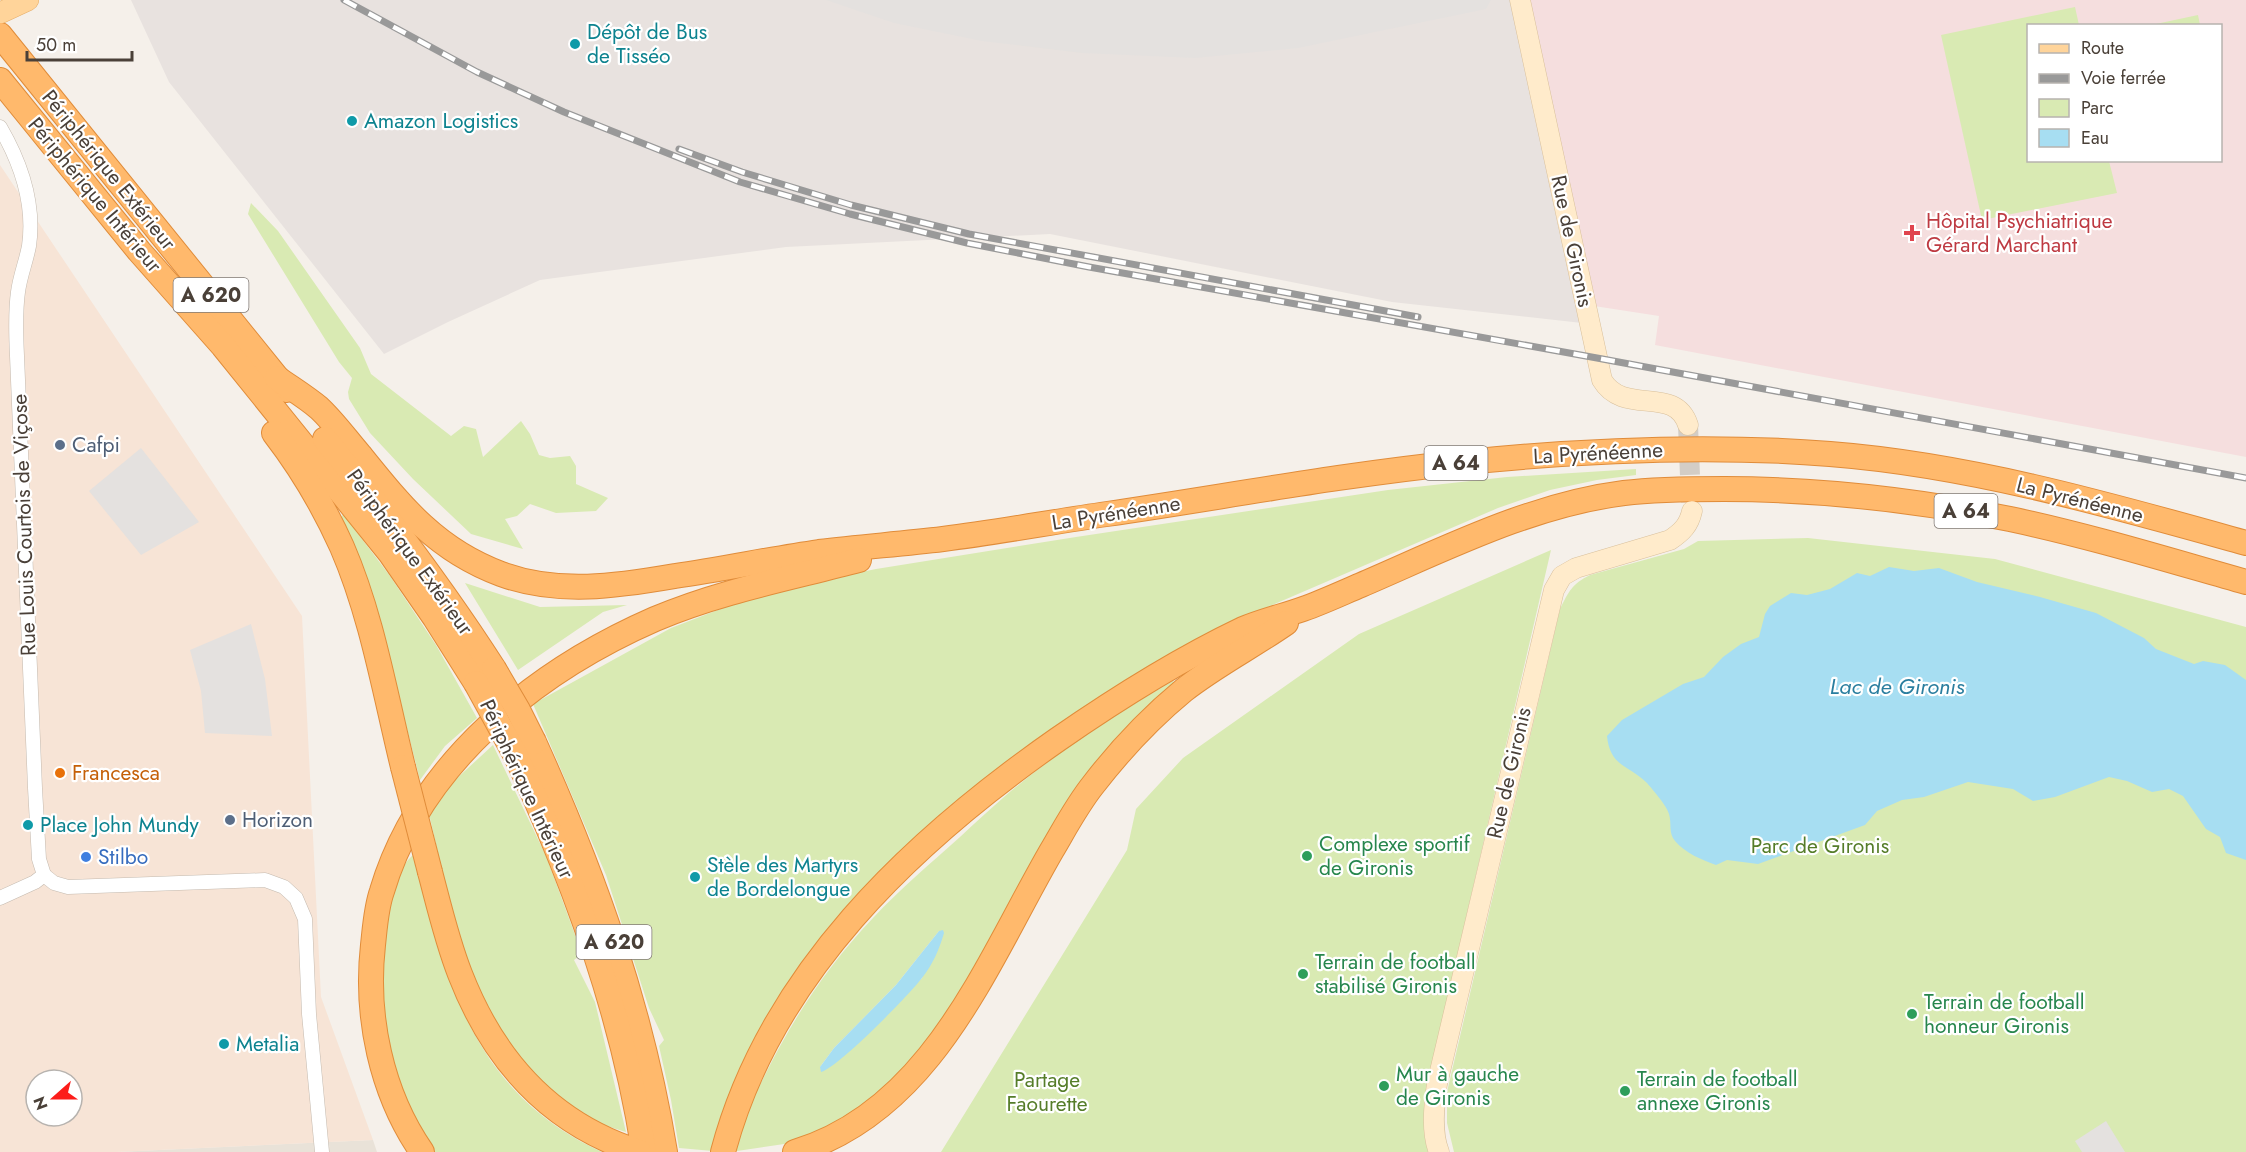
<svg xmlns="http://www.w3.org/2000/svg" width="2246" height="1152" font-family="Jost,sans-serif">
	<style>
		.residential { fill: #e9e2d8 }
		.commercial { fill: #f7e4d6; fill-rule: evenodd }
		.industrial { fill: #e8e2df }
		.medical { fill: #f5dede; fill-rule: evenodd }
		.green { fill: #d9eab3; fill-rule: evenodd }
		.parking { fill: #e4e1df }
		.water { fill: #a7def2 }
		.lines { fill: none; stroke-linecap: round; stroke-linejoin: round }
		.secondary-tunnel { stroke: #d3cdc6; stroke-width: 20; stroke-dasharray: 20 10; stroke-linecap: butt }
		.street-casing { stroke: #c4baaf; stroke-width: 15 }
		.secondary-casing { stroke: #d9c09c; stroke-width: 21 }
		.primary-casing { stroke: #e6ae68; stroke-width: 22 }
		.highway-casing { stroke: #e08c3a; stroke-width: 26 }
		.street { stroke: #fff; stroke-width: 14 }
		.secondary { stroke: #ffebcb; stroke-width: 20 }
		.primary { stroke: #ffd49a; stroke-width: 21 }
		.highway { stroke: #ffb96c; stroke-width: 24 }
		.rail-casing { stroke: #999; stroke-width: 7 }
		.rail { stroke: #fff; stroke-width: 4.5; stroke-dasharray: 14; stroke-linecap: butt }
		.highway-bridge-casing { stroke: #e08c3a; stroke-width: 26; stroke-linecap: butt }
		.highway-bridge { stroke: #ffb96c; stroke-width: 24 }
		.culture-dot { fill: #0f9aa8; stroke: #fff; stroke-width: 2 }
		.health-dot { fill: #e0444e; stroke: #fff; stroke-width: 2 }
		.service-dot { fill: #5c6f8a; stroke: #fff; stroke-width: 2 }
		.food-dot { fill: #e8710a; stroke: #fff; stroke-width: 2 }
		.leisure-dot { fill: #2e9e5b; stroke: #fff; stroke-width: 2 }
		.shop-dot { fill: #3f7fe0; stroke: #fff; stroke-width: 2 }
		.labels { text-anchor: middle; dominant-baseline: central; stroke-width: 4.5; stroke-linejoin: round; paint-order: stroke }
		.shield { fill: #fff; stroke: #807974; stroke-width: 1.5 }
		.shield-label { font-size: 20px; font-weight: bold; fill: #4a4038 }
		.culture-label { font-size: 21px; fill: #0d838f; stroke: #fff; text-anchor: start }
		.street-label { font-size: 21px; fill: #4a4038; stroke: #fff }
		.health-label { font-size: 21px; fill: #be3a42; stroke: #fff; text-anchor: start }
		.service-label { font-size: 21px; fill: #4e5e75; stroke: #fff; text-anchor: start }
		.food-label { font-size: 21px; fill: #c56008; stroke: #fff; text-anchor: start }
		.leisure-label { font-size: 21px; fill: #27864d; stroke: #fff; text-anchor: start }
		.park-label { font-size: 21px; fill: #557d29; stroke: #fff }
		.shop-label { font-size: 21px; fill: #366cbe; stroke: #fff; text-anchor: start }
		.water-label { font-size: 22px; font-style: italic; fill: #2a7e9f; stroke: #fff }
	</style>
	<rect width="100%" height="100%" fill="#f5f0ea"/>
	<polygon class="residential" points="373,1140 377,1152 116,1152"/>
	<path class="commercial" d="M0,165L302,616L321,997L373,1140L116,1152H0ZM36,1080H72V1116H36Z"/>
	<polygon class="industrial" points="131,0 1512,0 1582,323 1392,302 1050,234 786,247 540,280 448,322 384,354 169,82"/>
	<path class="medical" d="M1529,0H2246V457L1655,345L1659,316L1594,306ZM2028,26H2220V160H2028Z"/>
	<g class="green">
		<polygon points="2075,7 2079,25 2028,26 2028,160 2109,161 2117,193 1982,220 1941,35"/>
		<polygon points="2198,15 2200,25 2151,25"/>
		<polygon points="251,203 278,231 360,348 371,374 451,436 464,426 476,429 483,457 521,421 530,434 539,455 550,458 570,456 576,466 576,484 608,498 596,511 556,513 530,504 517,516 505,519 523,549 471,534 413,479 370,433 349,399 348,392 352,378 339,362 248,214"/>
		<path d="M1636,469V475L1597,480L1550,490L1498,508L1254,613L1151,668L812,951C767,1013 728,1075 713,1151L679,1148L671,1100L659,1046L664,1040L649,1008L606,875L533,704L671,628L736,603L802,584L876,569L1076,537L1388,490L1507,477Z"/>
		<polygon points="343,514 390,576 436,645 477,718 445,746 420,780 385,642 340,520"/>
		<path d="M1808,538L1995,559L2246,627V1152H1454L1447,1123V1092L1560,609C1569,591 1572,584 1590,575L1684,549L1698,541Z"/>
		<polygon points="1551,550 1426,1091 1426,1136 1428,1152 941,1152 1127,850 1136,809 1183,758 1359,634"/>
		<polygon points="465,583 540,607 627,605 603,612 518,670"/>
		<path d="M1173,681L1175,684L952,1009L917,1055L883,1090L852,1115L791,1143L737,1151C735,1129 755,1095 765,1075C793,1018 829,964 873,918C900,889 930,864 960,837C974,824 989,810 1004,797C1055,753 1114,715 1173,681ZM939,931L922,978L869,1032L820,1067L834,1048L896,985Z"/>
		<path d="M493,745L547,858L582,954L574,960L595,1002L626,1132C613,1128 599,1124 587,1118C568,1109 551,1094 537,1079C468,1006 451,908 429,814L454,781Z"/>
		<path d="M413,855C446,981 473,1093 602,1152H434C385,1081 372,993 390,909C394,890 397,869 413,855Z"/>
	</g>
	<g class="parking">
		<polygon points="826,0 1491,0 1486,9 1298,48 1195,58 1082,53 982,41 894,23"/>
		<polygon points="141,448 199,522 141,555 89,491"/>
		<polygon points="251,624 265,679 272,736 205,733 201,691 190,650"/>
		<polygon points="2106,1121 2125,1152 2082,1152 2075,1141"/>
	</g>
	<g class="water">
		<path d="M1889,567L1914,571L1939,568L1977,582L2040,597L2096,613L2144,638L2156,649L2194,664L2203,661L2225,665L2246,680V860L2226,853L2220,837L2206,829L2183,796L2169,789L2152,792L2127,781L2109,777L2055,797L2033,801L2013,789L1968,782L1924,797L1902,800L1877,811L1865,825L1758,864L1727,860L1716,865C1702,860 1685,853 1675,841C1668,832 1672,824 1669,814C1667,806 1653,790 1647,783C1629,765 1610,767 1607,736L1622,720L1683,684L1704,677L1723,657L1741,644L1759,637L1765,614L1770,606L1791,593L1807,595L1830,589L1857,573L1870,576Z"/>
		<path d="M943,930L944,933C939,950 933,964 922,978C908,996 839,1067 821,1072L820,1067L834,1048L896,985L939,931Z"/>
	</g>
	<g class="lines">
		<polyline class="secondary-tunnel" points="1688,425 1691,502"/>
		<defs>
			<g id="street">
				<path d="M0,127C21,163 35,204 29,246C26,262 20,276 18,292C15,313 16,335 17,356L35,788L39,859L44,875"/>
				<polyline points="44,875 54,883 68,887 265,880 284,887 296,898 305,919 309,1014 322,1152"/>
				<polyline points="0,898 35,882 44,875"/>
			</g>
			<g id="secondary">
				<path d="M1520,0L1602,380C1624,417 1675,384 1688,425"/>
				<path d="M1439,1152C1431,1132 1434,1105 1437,1084L1554,590L1562,576L1576,568L1670,540C1682,532 1689,525 1692,511"/>
			</g>
			<polyline id="primary" points="0,13 28,0"/>
			<g id="highway">
				<polyline points="0,35 287,390"/>
				<polyline points="0,80 139,251 223,346 390,553 435,618 476,683"/>
				<path d="M277,378C291,388 306,397 319,408C334,422 347,440 360,455C402,507 436,550 501,574C558,595 617,586 675,576C723,569 771,559 819,552C860,547 901,544 943,539C998,532 1052,522 1107,514C1223,497 1340,475 1457,463C1581,450 1706,444 1830,454C1971,465 2110,505 2246,543"/>
				<path d="M274,433C301,468 324,507 342,547C372,616 385,694 403,767"/>
				<path d="M325,439C385,513 442,588 494,669"/>
				<path d="M534,742C595,877 641,1006 665,1152"/>
				<path d="M516,756C575,882 623,1014 644,1152"/>
				<path d="M430,872C439,906 447,941 460,974C493,1059 550,1124 639,1152"/>
				<path d="M422,1152C381,1093 365,1016 373,945C375,927 376,908 382,891C420,763 536,671 655,619C721,591 791,578 859,560"/>
				<path d="M723,1152C770,975 911,842 1057,740C1116,699 1178,660 1243,629C1262,621 1283,616 1303,609C1323,602 1342,593 1361,585C1447,548 1531,505 1624,493C1657,489 1691,489 1724,489C1820,489 1916,500 2010,519C2090,536 2168,560 2246,582"/>
				<path d="M795,1152C932,1111 987,962 1052,850C1065,828 1077,805 1093,785C1120,750 1150,718 1184,690C1216,665 1253,646 1286,623"/>
			</g>
		</defs>
		<use href="#street" class="street-casing"/>
		<use href="#secondary" class="secondary-casing"/>
		<use href="#primary" class="primary-casing"/>
		<use href="#highway" class="highway-casing"/>
		<use href="#street" class="street"/>
		<use href="#secondary" class="secondary"/>
		<use href="#primary" class="primary"/>
		<use href="#highway" class="highway"/>
		<defs>
			<g id="rail">
				<polyline points="344,0 477,72 564,112 740,182 850,214 967,243 1089,267 1597,358 2246,478"/>
				<polyline points="679,149 742,172 851,205 969,234 1418,317"/>
			</g>
		</defs>
		<use href="#rail" class="rail-casing"/>
		<use href="#rail" class="rail"/>
		<defs>
			<g id="highway-bridge">
				<polyline points="494,669 518,710 534,742"/>
				<polyline points="476,683 516,756"/>
				<polyline points="403,767 430,872"/>
			</g>
		</defs>
		<use href="#highway-bridge" class="highway-bridge-casing"/>
		<use href="#highway-bridge" class="highway-bridge"/>
	</g>
	<g class="culture-dot">
		<circle cx="575" cy="44" r="6"/>
		<circle cx="352" cy="121" r="6"/>
		<circle cx="28" cy="825" r="6"/>
		<circle cx="695" cy="877" r="6"/>
		<circle cx="224" cy="1044" r="6"/>
	</g>
	<path class="health-dot" d="M1909 224h6v6h6v6h-6v6h-6v-6h-6v-6h6z"/>
	<g class="service-dot">
		<circle cx="60" cy="445" r="6"/>
		<circle cx="230" cy="820" r="6"/>
	</g>
	<circle class="food-dot" cx="60" cy="773" r="6"/>
	<g class="leisure-dot">
		<circle cx="1307" cy="856" r="6"/>
		<circle cx="1303" cy="974" r="6"/>
		<circle cx="1912" cy="1014" r="6"/>
		<circle cx="1384" cy="1086" r="6"/>
		<circle cx="1625" cy="1091" r="6"/>
	</g>
	<circle class="shop-dot" cx="86" cy="857" r="6"/>
	<g class="labels">
		<g class="shield">
			<rect x="173.5" y="278" width="75" height="34" rx="4.5"/>
			<rect x="1424.5" y="446" width="63" height="34" rx="4.5"/>
			<rect x="1934.5" y="494" width="63" height="34" rx="4.5"/>
			<rect x="576.5" y="925" width="75" height="34" rx="4.5"/>
		</g>
		<g class="shield-label">
			<text x="211" y="295">A 620</text>
			<text x="1456" y="463">A 64</text>
			<text x="1966" y="511">A 64</text>
			<text x="614" y="942">A 620</text>
		</g>
		<g class="culture-label">
			<text x="587" y="32">Dépôt de Bus<tspan x="587" dy="24">de Tisséo</tspan></text>
			<text x="364" y="121">Amazon Logistics</text>
			<text x="40" y="825">Place John Mundy</text>
			<text x="707" y="865">Stèle des Martyrs<tspan x="707" dy="24">de Bordelongue</tspan></text>
			<text x="236" y="1044">Metalia</text>
		</g>
		<g class="street-label">
			<text transform="translate(109 170) rotate(51)">Périphérique Extérieur</text>
			<text transform="translate(95 195) rotate(50)">Périphérique Intérieur</text>
			<text transform="translate(1572 241) rotate(78)">Rue de Gironis</text>
			<text transform="translate(1598 453) rotate(-3)">La Pyrénéenne</text>
			<text transform="translate(2080 500) rotate(14)">La Pyrénéenne</text>
			<text transform="translate(1116 513) rotate(-9)">La Pyrénéenne</text>
			<text transform="translate(24 525) rotate(-92)">Rue Louis Courtois de Viçose</text>
			<text transform="translate(410 552) rotate(54)">Périphérique Extérieur</text>
			<text transform="translate(1509 773) rotate(-77)">Rue de Gironis</text>
			<text transform="translate(527 789) rotate(65)">Périphérique Intérieur</text>
		</g>
		<g class="health-label">
			<text x="1926" y="221">Hôpital Psychiatrique<tspan x="1926" dy="24">Gérard Marchant</tspan></text>
		</g>
		<g class="service-label">
			<text x="72" y="445">Cafpi</text>
			<text x="242" y="820">Horizon</text>
		</g>
		<g class="food-label">
			<text x="72" y="773">Francesca</text>
		</g>
		<g class="leisure-label">
			<text x="1319" y="844">Complexe sportif<tspan x="1319" dy="24">de Gironis</tspan></text>
			<text x="1315" y="962">Terrain de football<tspan x="1315" dy="24">stabilisé Gironis</tspan></text>
			<text x="1924" y="1002">Terrain de football<tspan x="1924" dy="24">honneur Gironis</tspan></text>
			<text x="1396" y="1074">Mur à gauche<tspan x="1396" dy="24">de Gironis</tspan></text>
			<text x="1637" y="1079">Terrain de football<tspan x="1637" dy="24">annexe Gironis</tspan></text>
		</g>
		<g class="park-label">
			<text x="1820" y="846">Parc de Gironis</text>
			<text x="1047" y="1080">Partage<tspan x="1047" dy="24">Faourette</tspan></text>
		</g>
		<g class="shop-label">
			<text x="98" y="857">Stilbo</text>
		</g>
		<g class="water-label">
			<text x="1897" y="686">Lac de Gironis</text>
		</g>
	</g>
	<rect x="2027" y="24" width="195" height="138" fill="#ffffff" stroke="#b7b3af" stroke-width="1.5"/>
	<rect x="2039" y="44" width="30" height="9" fill="#ffd49a" stroke="#b7b3af" stroke-width="1.5"/>
	<text x="2081" y="54" font-size="18" fill="#4a4038">Route</text>
	<rect x="2039" y="74" width="30" height="9" fill="#999999" stroke="#b7b3af" stroke-width="1.5"/>
	<text x="2081" y="84" font-size="18" fill="#4a4038">Voie ferrée</text>
	<rect x="2039" y="99" width="30" height="18" fill="#d9eab3" stroke="#b7b3af" stroke-width="1.5"/>
	<text x="2081" y="114" font-size="18" fill="#4a4038">Parc</text>
	<rect x="2039" y="129" width="30" height="18" fill="#a7def2" stroke="#b7b3af" stroke-width="1.5"/>
	<text x="2081" y="144" font-size="18" fill="#4a4038">Eau</text>
	<g transform="translate(54 1098) rotate(249)"><circle r="28" fill="#ffffff" stroke="#b7b3af" stroke-width="1.5"/>
	<path d="M0-4.5L10 22L0 15L-10 22Z" fill="#fc1d1a"/>
	<text y="-9" font-size="16" font-weight="bold" text-anchor="middle" fill="#4a4038">N</text>
	</g>
	<path d="M27 51v9h105v-9" fill="none" stroke="#4a4038" stroke-width="3"/>
	<text x="36" y="51" font-size="18" fill="#4a4038" stroke="#ffffff" stroke-width="4.5" paint-order="stroke">50 m</text>
</svg>
